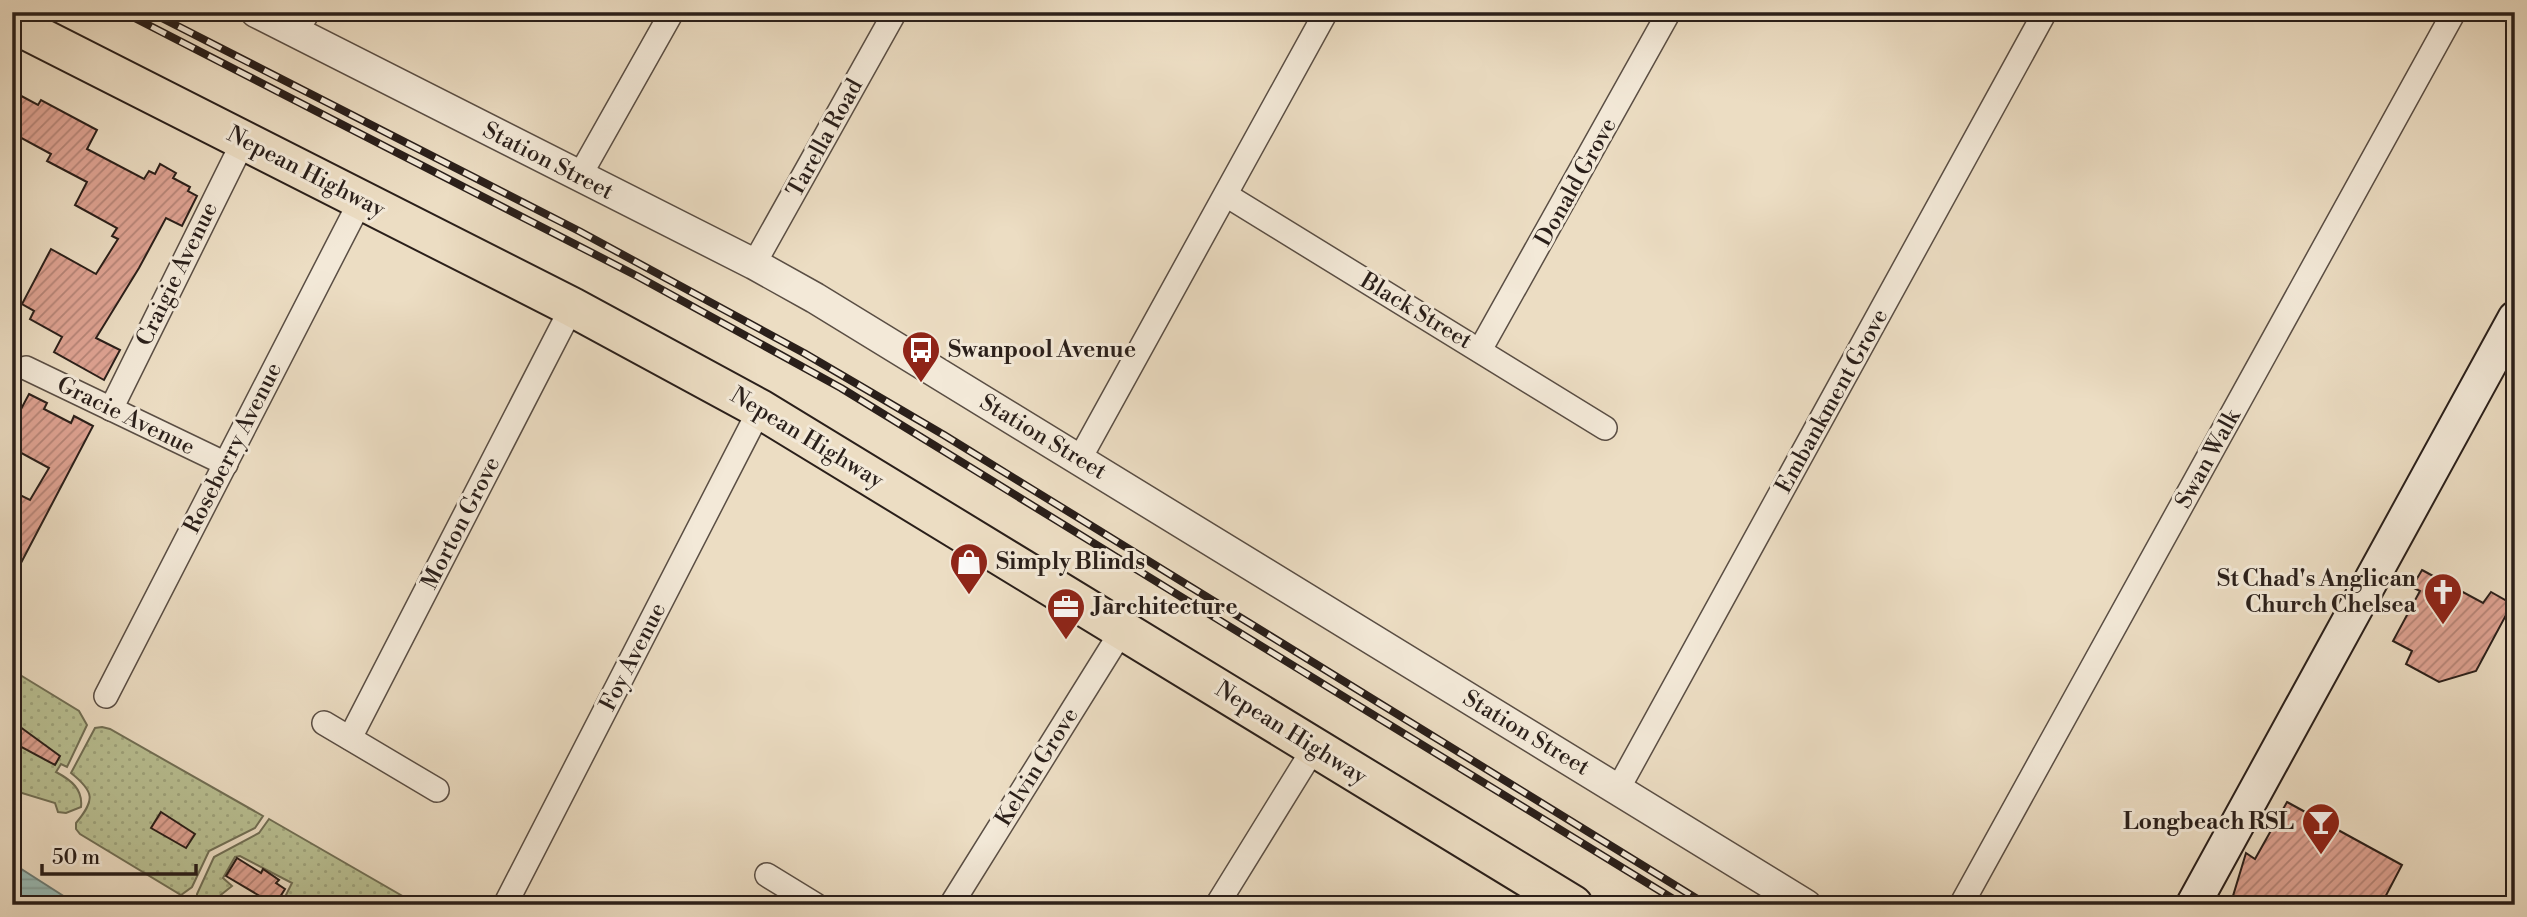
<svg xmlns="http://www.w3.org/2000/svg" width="2527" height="917" font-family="'Libre Bodoni',serif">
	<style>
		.grass { fill: url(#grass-dots); stroke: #727056; stroke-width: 2 }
		.water { fill: url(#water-rules); stroke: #6d7d77; stroke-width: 2 }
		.building { fill: url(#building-hatch); stroke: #2a1f1a; stroke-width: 2 }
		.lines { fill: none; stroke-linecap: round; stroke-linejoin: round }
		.minor-casing { stroke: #5a4e44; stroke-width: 26 }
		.tertiary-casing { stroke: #5a4e44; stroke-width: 33 }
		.secondary-casing { stroke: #2a1f1a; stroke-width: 37 }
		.trunk-casing { stroke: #2a1f1a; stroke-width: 42 }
		.minor { stroke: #f3e9d8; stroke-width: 23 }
		.tertiary { stroke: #f3e9d8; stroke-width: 30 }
		.secondary { stroke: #f3e9d8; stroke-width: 33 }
		.trunk { stroke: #ecddc3; stroke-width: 38 }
		.rail-casing { stroke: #2a1f1a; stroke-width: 8 }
		.rail { stroke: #f3e9d8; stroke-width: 5; stroke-dasharray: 16; stroke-linecap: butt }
		.labels { text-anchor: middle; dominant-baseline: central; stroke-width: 6; stroke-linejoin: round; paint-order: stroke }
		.street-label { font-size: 23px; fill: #2a1f1a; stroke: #f3e9d8 }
		.poi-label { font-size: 23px; font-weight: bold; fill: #2a1f1a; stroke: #f3e9d8; text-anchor: start }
	</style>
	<defs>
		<pattern id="grass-dots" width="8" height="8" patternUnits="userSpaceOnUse" patternTransform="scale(1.75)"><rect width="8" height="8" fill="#b9c093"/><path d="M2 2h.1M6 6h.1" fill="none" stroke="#9fa57e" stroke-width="1.8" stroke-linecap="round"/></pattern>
		<pattern id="water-rules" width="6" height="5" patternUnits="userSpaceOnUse" patternTransform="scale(1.75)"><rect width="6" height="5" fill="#99bbb5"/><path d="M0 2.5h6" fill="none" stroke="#84a09b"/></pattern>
		<pattern id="building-hatch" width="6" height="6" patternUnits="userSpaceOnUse" patternTransform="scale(1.75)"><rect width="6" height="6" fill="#dfa393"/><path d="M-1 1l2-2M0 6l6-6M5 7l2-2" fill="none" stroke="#b58477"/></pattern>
	</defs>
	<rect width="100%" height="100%" fill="#ecddc3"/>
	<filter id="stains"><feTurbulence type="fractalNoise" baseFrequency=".00286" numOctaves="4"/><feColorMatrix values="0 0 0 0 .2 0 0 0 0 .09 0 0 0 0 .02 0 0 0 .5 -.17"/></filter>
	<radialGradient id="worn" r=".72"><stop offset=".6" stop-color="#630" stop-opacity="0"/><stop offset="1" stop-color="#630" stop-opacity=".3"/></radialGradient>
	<g class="grass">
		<path d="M12,670L79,711L87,725L67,767L61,764L56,772C71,780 83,789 81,807L66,813L58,812L55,803L12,790Z"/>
		<path d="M102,727L110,729L263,816L255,828L209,851L192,887L181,895L80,834L76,829V823C95,800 95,792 71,773L95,728Z"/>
		<polygon points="269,819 418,905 281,905 292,883 240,856 235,857 223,878 232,886 212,902 197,898 197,894 214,857 259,833"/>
	</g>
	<polygon class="water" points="12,863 76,904 77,905 12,905"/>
	<g class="building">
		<polygon points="12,91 38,105 41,100 97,130 87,149 144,179 149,171 155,174 160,164 176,173 173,178 190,187 188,191 197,196 182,226 166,218 139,268 96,338 120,350 104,380 54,352 62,337 30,319 34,311 22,304 51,249 96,274 118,239 112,236 117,228 75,205 87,182 47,161 51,154 12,133"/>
		<polygon points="29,394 47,403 44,409 71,423 74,416 93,426 12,580 12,491 30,500 49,468 12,448 12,426"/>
		<polygon points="2422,570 2483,603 2491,592 2512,604 2476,671 2439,682 2406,664 2412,651 2393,641 2420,591 2412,587"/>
		<polygon points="12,721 60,756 55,765 12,742"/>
		<polygon points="2287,802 2402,865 2381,905 2263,905 2251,898 2249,902 2233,896 2246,853 2255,859"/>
		<polygon points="161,812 195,834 186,848 151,828"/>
		<polygon points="237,858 261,873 263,869 279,880 276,883 285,889 275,905 226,876"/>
	</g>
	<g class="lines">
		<defs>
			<g id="minor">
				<polyline points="296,32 308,12"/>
				<polyline points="579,177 672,12"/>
				<polyline points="1226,195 1605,428"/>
				<polyline points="754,264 895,12"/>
				<polyline points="1480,350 1669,12"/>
				<polyline points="26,368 226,464"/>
				<polyline points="111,409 244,140"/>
				<polyline points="1079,460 1326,12"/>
				<polyline points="106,696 361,200"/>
				<polyline points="324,723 437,790"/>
				<polyline points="350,738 572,307"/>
				<polyline points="1618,789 2045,12"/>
				<polyline points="767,875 816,905"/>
				<polyline points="505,905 760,409"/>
				<polyline points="951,905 1123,629"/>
				<polyline points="1217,905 1314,748"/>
				<polyline points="1961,905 2454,12"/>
			</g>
			<polyline id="tertiary" points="256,12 754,264 815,298 1806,905"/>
			<polyline id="secondary" points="2193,905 2515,318"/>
			<polyline id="trunk" points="12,23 572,307 760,409 1573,905"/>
		</defs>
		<use href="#minor" class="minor-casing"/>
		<use href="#tertiary" class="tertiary-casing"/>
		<use href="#secondary" class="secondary-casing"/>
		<use href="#trunk" class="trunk-casing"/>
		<use href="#minor" class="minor"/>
		<use href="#tertiary" class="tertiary"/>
		<use href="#secondary" class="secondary"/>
		<use href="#trunk" class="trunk"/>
		<defs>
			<g id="rail">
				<polyline points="123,12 637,276 841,388 1683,905"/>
				<polyline points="150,12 579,231 804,353 944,435 1707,905"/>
			</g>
		</defs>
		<use href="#rail" class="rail-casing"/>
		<use href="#rail" class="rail"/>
	</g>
	<defs>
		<symbol id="bus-pin" viewBox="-11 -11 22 30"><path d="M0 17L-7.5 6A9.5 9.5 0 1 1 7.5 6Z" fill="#8f2418" stroke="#f3e9d8"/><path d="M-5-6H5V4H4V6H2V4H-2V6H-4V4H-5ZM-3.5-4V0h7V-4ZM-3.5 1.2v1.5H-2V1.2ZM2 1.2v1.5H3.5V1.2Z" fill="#fff"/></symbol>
		<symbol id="shop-pin" viewBox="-11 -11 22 30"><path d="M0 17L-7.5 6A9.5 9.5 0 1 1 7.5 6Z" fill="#8f2418" stroke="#f3e9d8"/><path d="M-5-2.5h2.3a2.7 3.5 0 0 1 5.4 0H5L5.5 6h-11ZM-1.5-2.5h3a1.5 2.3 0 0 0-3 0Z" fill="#fff"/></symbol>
		<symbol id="church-pin" viewBox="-11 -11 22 30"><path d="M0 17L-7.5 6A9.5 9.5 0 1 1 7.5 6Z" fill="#8f2418" stroke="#f3e9d8"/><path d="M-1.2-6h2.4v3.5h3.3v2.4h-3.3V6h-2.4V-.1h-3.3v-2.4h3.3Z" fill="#fff"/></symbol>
		<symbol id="office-pin" viewBox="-11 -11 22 30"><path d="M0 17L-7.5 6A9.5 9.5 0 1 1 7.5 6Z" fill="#8f2418" stroke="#f3e9d8"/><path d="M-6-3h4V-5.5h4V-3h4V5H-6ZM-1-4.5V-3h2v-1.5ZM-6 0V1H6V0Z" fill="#fff"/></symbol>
		<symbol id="bar-pin" viewBox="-11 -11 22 30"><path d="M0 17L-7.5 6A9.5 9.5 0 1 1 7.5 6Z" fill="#8f2418" stroke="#f3e9d8"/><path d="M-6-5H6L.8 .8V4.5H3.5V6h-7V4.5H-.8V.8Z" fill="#fff"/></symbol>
	</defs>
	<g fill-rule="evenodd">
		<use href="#bus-pin" x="899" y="328" width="44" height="60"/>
		<use href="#shop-pin" x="947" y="540" width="44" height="60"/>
		<use href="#church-pin" x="2421" y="570" width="44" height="60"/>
		<use href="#office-pin" x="1044" y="585" width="44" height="60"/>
		<use href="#bar-pin" x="2299" y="800" width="44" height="60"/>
	</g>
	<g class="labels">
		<g class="street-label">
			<text transform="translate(825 138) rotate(-61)">Tarella Road</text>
			<text transform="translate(548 161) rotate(27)">Station Street</text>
			<text transform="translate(306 172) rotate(27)">Nepean Highway</text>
			<text transform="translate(1576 182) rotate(-61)">Donald Grove</text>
			<text transform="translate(177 274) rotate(-64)">Craigie Avenue</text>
			<text transform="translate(1416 311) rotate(31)">Black Street</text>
			<text transform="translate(1832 401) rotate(-61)">Embankment Grove</text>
			<text transform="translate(126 416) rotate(26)">Gracie Avenue</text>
			<text transform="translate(1043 437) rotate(31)">Station Street</text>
			<text transform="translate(807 438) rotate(31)">Nepean Highway</text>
			<text transform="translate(233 448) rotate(-63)">Roseberry Avenue</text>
			<text transform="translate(2208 459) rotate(-61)">Swan Walk</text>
			<text transform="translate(461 523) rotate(-63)">Morton Grove</text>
			<text transform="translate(633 657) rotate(-63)">Foy Avenue</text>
			<text transform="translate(1291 733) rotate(32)">Nepean Highway</text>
			<text transform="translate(1526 733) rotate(31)">Station Street</text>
			<text transform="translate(1037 767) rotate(-58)">Kelvin Grove</text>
		</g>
		<g class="poi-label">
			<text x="948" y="350">Swanpool Avenue</text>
			<text x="996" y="562">Simply Blinds</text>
			<text x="2416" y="579" text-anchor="end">St Chad's Anglican<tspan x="2416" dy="26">Church Chelsea</tspan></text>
			<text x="1093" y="607">Jarchitecture</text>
			<text x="2294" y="822" text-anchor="end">Longbeach RSL</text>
		</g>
	</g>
	<rect width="2527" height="917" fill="none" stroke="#ecddc3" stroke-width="42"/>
	<rect x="14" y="14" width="2499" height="889" fill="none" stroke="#2a1f1a" stroke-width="3.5"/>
	<rect x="21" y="21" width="2485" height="875" fill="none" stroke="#2a1f1a" stroke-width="2"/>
	<path d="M42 864v10h154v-10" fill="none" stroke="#2a1f1a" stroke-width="3.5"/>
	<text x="52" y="864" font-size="21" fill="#2a1f1a" stroke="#f3e9d8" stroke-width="5" paint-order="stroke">50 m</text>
	<rect width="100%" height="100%" filter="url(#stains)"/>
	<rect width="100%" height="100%" fill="url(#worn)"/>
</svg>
